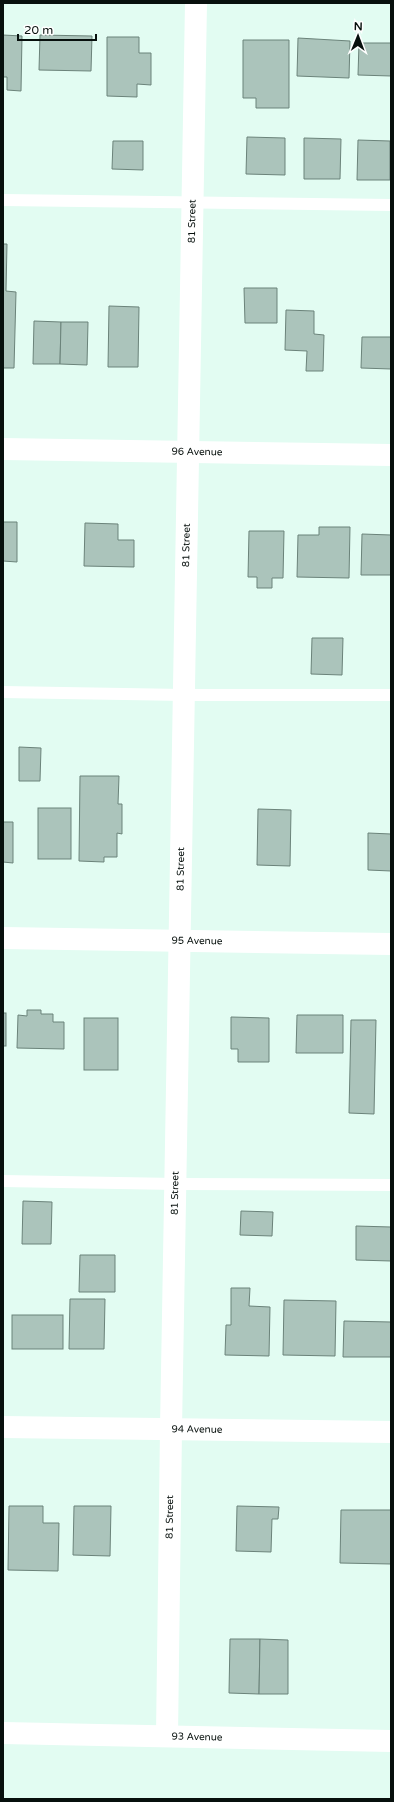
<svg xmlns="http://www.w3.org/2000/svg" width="394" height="1802" font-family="'Varela Round',sans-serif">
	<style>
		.building { fill: #abc4bb; stroke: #6b837a }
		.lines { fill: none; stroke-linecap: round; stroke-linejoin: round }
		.service { stroke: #fff; stroke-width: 12 }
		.minor { stroke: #fff; stroke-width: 22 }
		.secondary { stroke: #fff; stroke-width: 22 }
		.labels { text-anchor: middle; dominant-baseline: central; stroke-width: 3; stroke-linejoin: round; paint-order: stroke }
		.street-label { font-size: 10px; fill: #07100d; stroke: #fff }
	</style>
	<rect width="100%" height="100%" fill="#e2fcf2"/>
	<g class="building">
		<polygon points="3,35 22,36 21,91 7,90 7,77 3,77"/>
		<polygon points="40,35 92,36 91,71 39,70"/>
		<polygon points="107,37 139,37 139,53 151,53 151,85 137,84 137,97 107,96"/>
		<polygon points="298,38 350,41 349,78 297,76"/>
		<polygon points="243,40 289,40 289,108 256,108 256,98 243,98"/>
		<polygon points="359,43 391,43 391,76 358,75"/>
		<polygon points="247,137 285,138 285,175 246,174"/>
		<polygon points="304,138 341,139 340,179 304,179"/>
		<polygon points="358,140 390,141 390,180 357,180"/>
		<polygon points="113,141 143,141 143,170 112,169"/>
		<polygon points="3,244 7,244 6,291 16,292 14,368 3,368"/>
		<polygon points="244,288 277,288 277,323 245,323"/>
		<polygon points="109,306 139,307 138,367 108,367"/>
		<polygon points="286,310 314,311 314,334 324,335 323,371 306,371 307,351 285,350"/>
		<polygon points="34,321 61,322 60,364 33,364"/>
		<polygon points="61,322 88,322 87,365 60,364"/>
		<polygon points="362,337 391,337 391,369 361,368"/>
		<polygon points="3,522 17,522 17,562 3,561"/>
		<polygon points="85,523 118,524 118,540 134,540 134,567 84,566"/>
		<polygon points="319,527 350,527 349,578 297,577 298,535 319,535"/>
		<polygon points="249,531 284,531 283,578 272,578 272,588 257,588 257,577 248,577"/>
		<polygon points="362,534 391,535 391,575 361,575"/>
		<polygon points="312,638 343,638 342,675 311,674"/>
		<polygon points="19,747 41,748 40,781 19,781"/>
		<polygon points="80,776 119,776 118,804 122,804 122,834 117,833 117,857 104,857 104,862 79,861"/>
		<rect x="38" y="808" width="33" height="51"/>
		<polygon points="258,809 291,810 290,866 257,865"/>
		<polygon points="3,822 13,822 13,863 3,862"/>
		<polygon points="368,833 391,834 391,871 368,870"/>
		<polygon points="27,1010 41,1010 41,1014 53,1014 53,1022 64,1022 64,1049 17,1048 18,1015 27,1016"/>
		<rect x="3" y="1013" width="3" height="33"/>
		<polygon points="297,1015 343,1015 343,1053 296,1053"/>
		<polygon points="231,1017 269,1018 269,1062 238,1062 238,1049 231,1049"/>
		<rect x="84" y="1018" width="34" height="52"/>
		<polygon points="351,1020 376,1020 374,1114 349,1113"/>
		<polygon points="23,1201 52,1202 51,1244 22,1244"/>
		<polygon points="241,1211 273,1212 272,1236 240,1235"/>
		<polygon points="356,1226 391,1227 391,1261 356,1260"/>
		<polygon points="80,1255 115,1255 115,1292 79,1292"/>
		<polygon points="231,1288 250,1288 249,1306 270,1307 269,1356 225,1355 226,1325 231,1325"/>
		<polygon points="70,1299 105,1299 104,1349 69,1349"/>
		<polygon points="284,1300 336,1301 335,1356 283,1355"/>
		<rect x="12" y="1315" width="51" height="34"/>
		<polygon points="344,1321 391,1322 391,1357 343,1357"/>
		<polygon points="9,1506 43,1506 43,1523 59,1523 58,1571 8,1570"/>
		<polygon points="74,1506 111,1506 110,1556 73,1555"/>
		<polygon points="237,1506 279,1507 278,1519 272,1519 271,1552 236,1551"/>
		<polygon points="341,1510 391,1510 391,1564 340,1563"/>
		<polygon points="230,1639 260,1639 259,1694 229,1693"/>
		<polygon points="260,1639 288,1640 288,1694 259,1694"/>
	</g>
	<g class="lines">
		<g class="service">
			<polyline points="3,200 391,205"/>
			<polyline points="3,692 184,695 391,695"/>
			<polyline points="3,1181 176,1184 391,1185"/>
		</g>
		<g class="minor">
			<path id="s1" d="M3,449L391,455"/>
			<path id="s2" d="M3,938L391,944"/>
			<path id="s3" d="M3,1427L391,1432"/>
			<path id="s4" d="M167,1736L171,1429L196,3"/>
		</g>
		<path class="secondary" id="s5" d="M3,1733L391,1741"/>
	</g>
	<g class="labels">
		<g class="street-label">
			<text stroke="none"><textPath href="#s4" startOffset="1515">81 Street</textPath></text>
			<text stroke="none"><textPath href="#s1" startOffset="194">96 Avenue</textPath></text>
			<text stroke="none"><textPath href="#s4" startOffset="1191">81 Street</textPath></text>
			<text stroke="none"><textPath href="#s4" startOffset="867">81 Street</textPath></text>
			<text stroke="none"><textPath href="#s2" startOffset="194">95 Avenue</textPath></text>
			<text stroke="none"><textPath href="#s4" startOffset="543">81 Street</textPath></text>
			<text stroke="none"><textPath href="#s3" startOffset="194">94 Avenue</textPath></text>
			<text stroke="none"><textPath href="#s4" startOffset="219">81 Street</textPath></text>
			<text stroke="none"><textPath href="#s5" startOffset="194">93 Avenue</textPath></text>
		</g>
	</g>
	<rect width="394" height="1802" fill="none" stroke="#07100d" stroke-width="8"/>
	<g transform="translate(358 36) rotate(1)" stroke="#ffffff" stroke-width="3" paint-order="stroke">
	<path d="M0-3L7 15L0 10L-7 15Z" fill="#07100d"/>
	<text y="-6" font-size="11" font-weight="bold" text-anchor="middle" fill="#07100d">N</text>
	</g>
	<path d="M18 34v6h78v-6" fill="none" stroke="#07100d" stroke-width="2"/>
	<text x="24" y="34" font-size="12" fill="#07100d" stroke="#ffffff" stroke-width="3" paint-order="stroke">20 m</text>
</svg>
